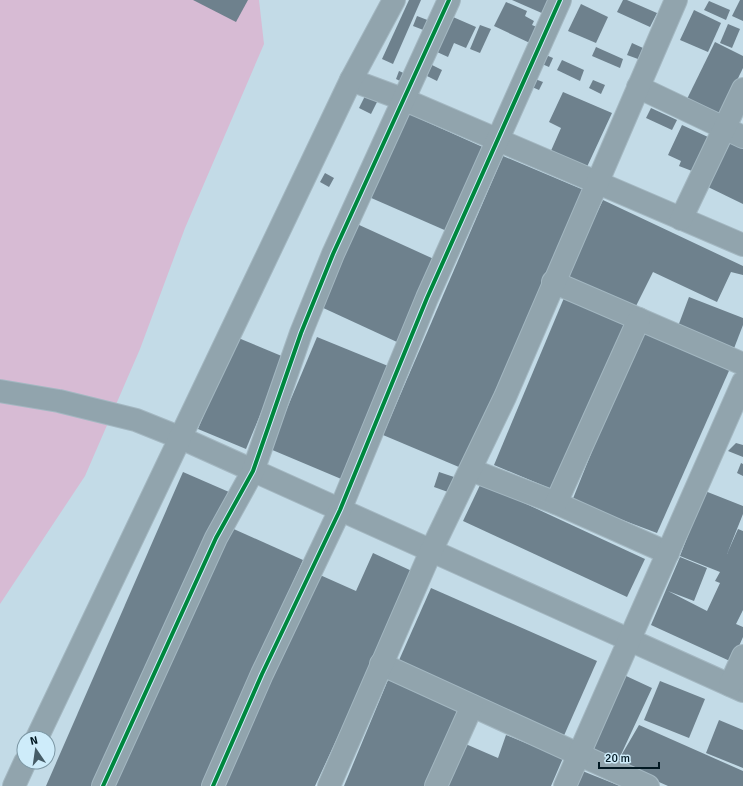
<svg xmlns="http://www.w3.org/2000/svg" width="743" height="786" font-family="Signika,sans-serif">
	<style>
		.green { fill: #d7bbd4 }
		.building { fill: #6e818d }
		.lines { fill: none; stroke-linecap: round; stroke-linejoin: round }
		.minor-casing { stroke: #a3b7c1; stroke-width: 24 }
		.minor { stroke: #91a4ad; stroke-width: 22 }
		.cycleway-casing { stroke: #ceecfa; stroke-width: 6 }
		.cycleway { stroke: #00873e; stroke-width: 4 }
	</style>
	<rect width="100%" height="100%" fill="#c3dbe7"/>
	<polygon class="green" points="0,0 259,0 264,44 185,228 140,349 85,476 0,604"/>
	<g class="building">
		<polygon points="193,0 248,0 236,22"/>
		<polygon points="409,0 421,0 393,64 382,59"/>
		<polygon points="512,0 550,0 544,14"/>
		<polygon points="623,0 627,0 657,13 650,27 617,12"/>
		<polygon points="740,0 743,0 743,21 732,16"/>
		<polygon points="709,1 730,10 726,20 704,10"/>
		<polygon points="506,2 527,11 525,16 534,21 532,25 539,28 532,44 494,26"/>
		<polygon points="581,4 608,17 596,43 568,31"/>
		<polygon points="694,10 721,23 708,52 680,40"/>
		<polygon points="417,16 430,21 426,31 413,26"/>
		<polygon points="453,17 476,27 466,48 454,43 448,57 437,52"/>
		<polygon points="728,24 740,29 732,48 720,43"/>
		<polygon points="480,25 491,29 480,53 470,49"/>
		<polygon points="715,42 743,56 743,68 720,115 687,99"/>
		<polygon points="632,43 643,48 638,59 627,55"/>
		<polygon points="596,47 623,59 620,68 592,56"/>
		<polygon points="546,55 553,58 549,67 542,64"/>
		<polygon points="562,60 584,70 580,81 557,70"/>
		<polygon points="432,65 442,70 437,81 427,76"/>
		<polygon points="399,71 408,75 404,83 396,79"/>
		<polygon points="535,79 543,82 539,90 532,87"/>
		<polygon points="593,80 605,85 601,94 589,88"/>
		<polygon points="563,92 612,113 586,169 550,153 561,128 549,122"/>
		<polygon points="365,96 377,102 371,114 359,108"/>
		<polygon points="651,108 677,120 672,130 646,118"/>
		<polygon points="407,113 487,149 449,232 369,197"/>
		<polygon points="682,125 708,137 692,171 679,166 681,161 668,155"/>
		<polygon points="730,143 743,149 743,204 708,187"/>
		<polygon points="503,156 586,191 466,470 383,435"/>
		<polygon points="325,173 334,178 329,187 320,182"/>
		<polygon points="603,200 743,266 743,275 731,272 717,302 653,272 633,312 565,280"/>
		<polygon points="357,224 436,260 397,342 319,306"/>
		<polygon points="689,297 743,318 743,325 733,351 677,329"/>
		<polygon points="564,298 627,324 556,491 494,465"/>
		<polygon points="642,327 732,364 657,533 572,501"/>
		<polygon points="236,337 284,357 246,449 198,429"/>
		<polygon points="317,337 393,368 346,481 270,449"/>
		<polygon points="736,443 743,445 743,457 728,451"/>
		<polygon points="741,463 743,464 743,476 737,473"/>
		<polygon points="183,472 229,492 100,786 46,786"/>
		<polygon points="439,472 454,477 448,492 434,487"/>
		<polygon points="481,483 645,559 627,597 463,521"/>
		<polygon points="705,491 743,506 743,514 727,554 738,529 743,531 743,610 736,624 743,627 743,637 732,662 651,625 680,557 707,568 694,601 668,591 707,611 720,583 715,581 720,572 680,556"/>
		<polygon points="227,526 303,560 202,786 112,786"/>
		<polygon points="373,553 414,572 315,786 223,786 320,575 356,591"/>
		<polygon points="431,588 597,661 562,740 396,667"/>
		<polygon points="624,675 652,688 618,761 639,725 743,771 743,786 668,786 589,751"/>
		<polygon points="388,680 460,709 429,786 344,786"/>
		<polygon points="660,681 705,699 689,738 644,720"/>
		<polygon points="719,720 743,730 743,768 706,753"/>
		<polygon points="506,735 563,758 551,786 442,786 461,742 498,758"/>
		<polygon points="580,770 620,786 574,786"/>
	</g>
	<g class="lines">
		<defs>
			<g id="minor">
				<polyline points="351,80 405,100 743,245"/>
				<polyline points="638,87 743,137"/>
				<polyline points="681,219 743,89"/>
				<polyline points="553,282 743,364"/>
				<polyline points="0,391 59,401 136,420 181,438 743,691"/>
				<polyline points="471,470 556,503 668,553"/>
				<polyline points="556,503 639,319"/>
				<polyline points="381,664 648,786"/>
				<polyline points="730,685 743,656"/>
				<polyline points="37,738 351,80 394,0"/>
				<polyline points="14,786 25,762"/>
				<polyline points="103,786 216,538 253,471 301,333 333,254 449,0"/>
				<polyline points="213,786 262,674 340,510 427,298 560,0"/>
				<polyline points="329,786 431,551 505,397 676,0"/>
				<polyline points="436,786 472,706"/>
				<polyline points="565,786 743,382"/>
			</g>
		</defs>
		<use href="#minor" class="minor-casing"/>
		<use href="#minor" class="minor"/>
		<defs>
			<g id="cycleway">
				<polyline points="103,786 216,538 253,471 301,333 333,254 449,0"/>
				<polyline points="213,786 262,674 340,510 427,298 560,0"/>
			</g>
		</defs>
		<use href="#cycleway" class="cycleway-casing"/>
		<use href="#cycleway" class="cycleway"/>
	</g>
	<g transform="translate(36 750) rotate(347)"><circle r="19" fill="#ceecfa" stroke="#7c97a4"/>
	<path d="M0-3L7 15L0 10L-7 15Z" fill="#455c67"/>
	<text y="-6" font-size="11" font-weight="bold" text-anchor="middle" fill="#011822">N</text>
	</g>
	<path d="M599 762v6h60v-6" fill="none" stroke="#011822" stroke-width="2"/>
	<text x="605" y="762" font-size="12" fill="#011822" stroke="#ceecfa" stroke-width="3" paint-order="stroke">20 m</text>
</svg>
